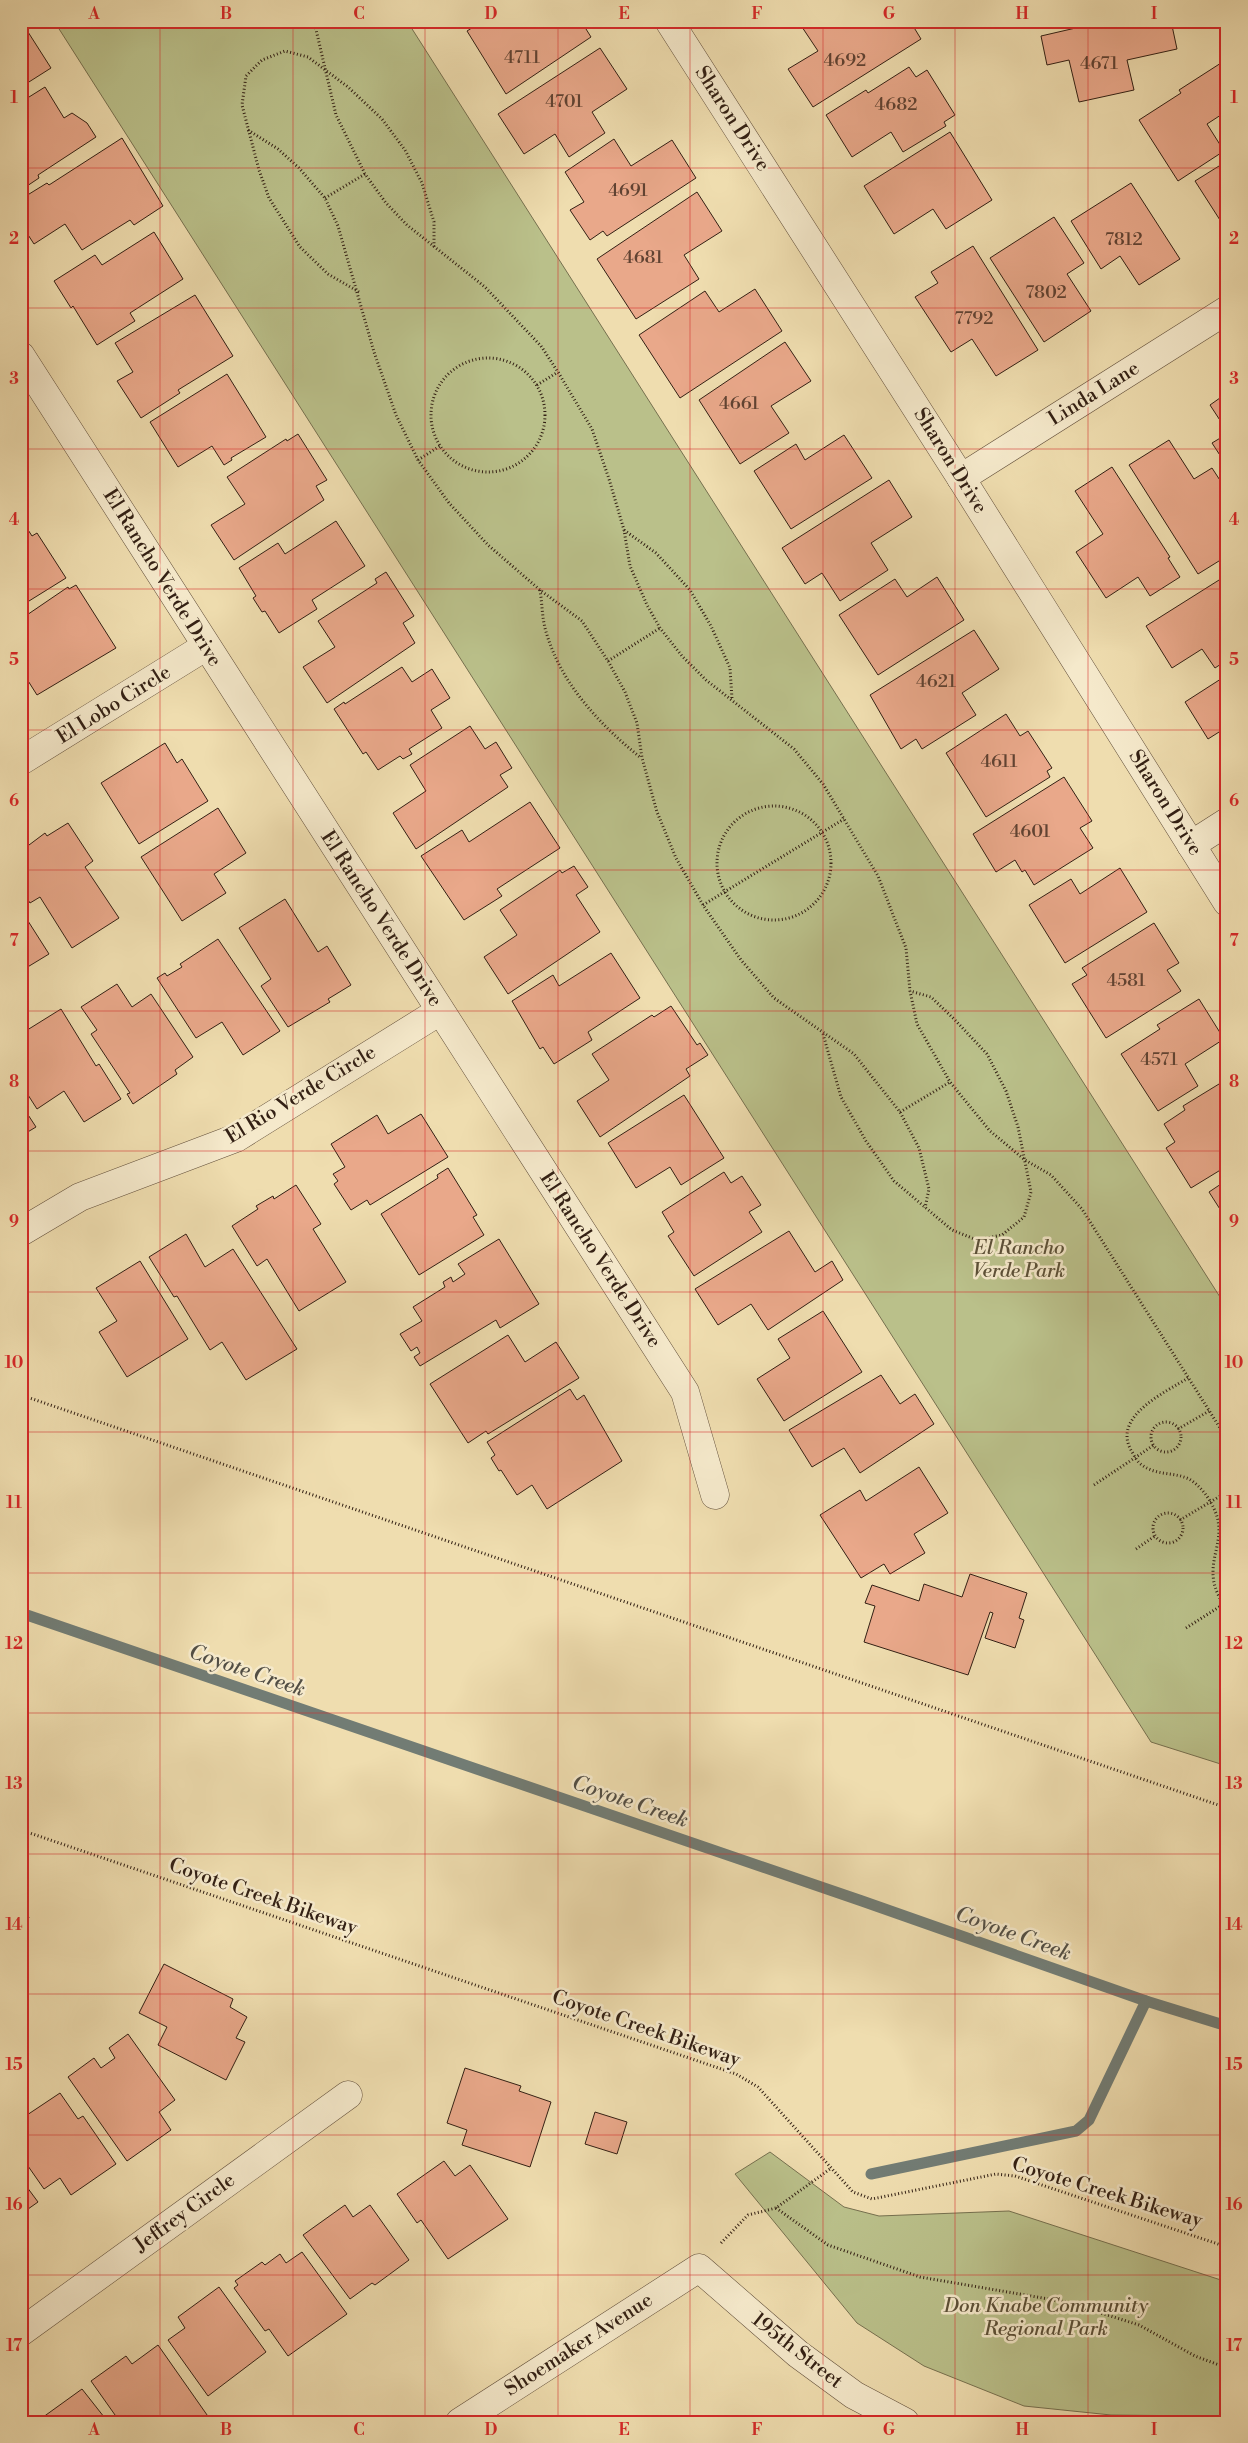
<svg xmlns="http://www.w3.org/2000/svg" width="1248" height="2443" font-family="'Libre Bodoni',serif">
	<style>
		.park { fill: #bac08a; stroke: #76704f }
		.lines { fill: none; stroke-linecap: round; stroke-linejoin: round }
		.stream { stroke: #727c74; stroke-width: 11 }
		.building { fill: #e9a88a; stroke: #332014 }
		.minor-casing { stroke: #624f3b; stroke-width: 29 }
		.tertiary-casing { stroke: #624f3b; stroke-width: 29 }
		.path { stroke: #332014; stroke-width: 3; stroke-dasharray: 1 2.5; stroke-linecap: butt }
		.minor { stroke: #f5e9cb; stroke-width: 28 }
		.tertiary { stroke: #f5e9cb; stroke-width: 28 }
		.grid { fill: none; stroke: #d62828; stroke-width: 1; stroke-opacity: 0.55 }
		.labels { text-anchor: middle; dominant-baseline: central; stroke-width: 5; stroke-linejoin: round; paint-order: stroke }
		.number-label { font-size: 18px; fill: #604232 }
		.street-label { font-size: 20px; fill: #332014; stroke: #f5e9cb }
		.park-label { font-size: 20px; font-style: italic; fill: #5c5037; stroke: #f5e9cb }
		.water-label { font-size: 21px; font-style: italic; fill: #524e44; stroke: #f5e9cb }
		.neatline { fill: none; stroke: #d62828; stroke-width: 2 }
		.grid-label { font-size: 16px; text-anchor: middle; font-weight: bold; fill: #d62828 }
	</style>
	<rect width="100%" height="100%" fill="#efddaf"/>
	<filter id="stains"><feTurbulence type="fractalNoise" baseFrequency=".004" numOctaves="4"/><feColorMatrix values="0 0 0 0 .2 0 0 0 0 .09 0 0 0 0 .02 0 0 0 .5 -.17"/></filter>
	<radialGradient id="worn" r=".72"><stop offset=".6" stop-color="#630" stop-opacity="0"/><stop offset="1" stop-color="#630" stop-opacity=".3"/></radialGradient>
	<g class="park">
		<polygon points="54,21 407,21 1227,1308 1227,1766 1151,1742"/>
		<polygon points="770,2152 844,2207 879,2216 1009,2211 1227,2282 1227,2419 1201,2416 1111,2415 1024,2406 924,2366 857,2323 735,2174"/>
	</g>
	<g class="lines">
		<g class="stream">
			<polyline points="21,1613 862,1901 1146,2001 1227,2026"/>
			<polyline points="871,2174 1076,2131 1089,2120 1146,2001"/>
		</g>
	</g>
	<g class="building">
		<polygon points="21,21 51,68 21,87"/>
		<polygon points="483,21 581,21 591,37 506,94 467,31"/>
		<polygon points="812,21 910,21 921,39 813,107 788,69 818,51 802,27"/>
		<polygon points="1106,21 1171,21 1177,49 1127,60 1134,90 1079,102 1069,60 1047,65 1041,36"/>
		<polygon points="600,48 627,89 592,112 605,133 569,157 555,134 524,154 498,114"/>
		<polygon points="1221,63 1227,72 1227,111 1207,124 1224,151 1178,181 1139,120 1181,93 1179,90"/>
		<polygon points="909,67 916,77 927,70 955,115 944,122 946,126 903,152 891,132 852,157 826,115 866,90 868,93"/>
		<polygon points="45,87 64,118 72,113 87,123 96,137 38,175 39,178 21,190 21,102"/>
		<polygon points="950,132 992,200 946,229 933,209 894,234 864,186"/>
		<polygon points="122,138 163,206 134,225 130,220 82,250 65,224 34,244 21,224 21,199 47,183 49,185"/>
		<polygon points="614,139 631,166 672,140 696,178 607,236 603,231 590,240 570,210 584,202 565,172"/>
		<polygon points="1227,161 1227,231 1195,181"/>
		<polygon points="1131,183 1180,259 1139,285 1120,256 1101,269 1071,221"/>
		<polygon points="697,192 722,231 684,255 699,279 636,319 597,259"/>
		<polygon points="1054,217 1084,263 1067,274 1091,311 1044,342 990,258"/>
		<polygon points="154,232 183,279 130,313 135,321 97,345 73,306 71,308 54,281 95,255 102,265"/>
		<polygon points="973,246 1038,350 996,376 972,339 951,352 915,297 938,283 931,272"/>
		<polygon points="755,289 782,331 680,398 639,335 705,291 719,312"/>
		<polygon points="195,295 233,356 178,390 180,393 141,418 117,381 133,372 115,343"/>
		<polygon points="785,342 811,381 771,406 789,433 740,464 699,400"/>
		<polygon points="227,374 266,437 231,458 232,460 224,465 212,446 178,467 150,422"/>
		<polygon points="1227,393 1227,431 1210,405"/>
		<polygon points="298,434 327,480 316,486 324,500 234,560 211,525 245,504 227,477 286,439 287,441"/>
		<polygon points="1227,434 1227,466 1212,443"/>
		<polygon points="844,435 872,478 791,529 754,471 796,444 805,460"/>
		<polygon points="1169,440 1194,479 1212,468 1227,491 1227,556 1198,574 1129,465"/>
		<polygon points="1112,467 1170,557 1168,558 1180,577 1150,596 1138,577 1106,598 1076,552 1103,534 1075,491"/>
		<polygon points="889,480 912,517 871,543 888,570 840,601 822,573 805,584 782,548"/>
		<polygon points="21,519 32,536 37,533 66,578 29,601 28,600 21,604"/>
		<polygon points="336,521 365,566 312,600 317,609 279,633 265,611 262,612 253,598 256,596 239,568 278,543 285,554"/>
		<polygon points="386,572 414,616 403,623 415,643 327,703 303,667 335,647 318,621 377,583 375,579"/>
		<polygon points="1227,575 1227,660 1215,668 1202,649 1172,668 1146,626"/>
		<polygon points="937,577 964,620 878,675 839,615 895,579 907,597"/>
		<polygon points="76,585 116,648 37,695 25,676 21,679 21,619 68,587 69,589"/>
		<polygon points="974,630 999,669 962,693 976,715 922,749 916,739 901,749 870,695"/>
		<polygon points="402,667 412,682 432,669 450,698 431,710 442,728 409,749 412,754 403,759 400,756 378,770 366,752 363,754 334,709 344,702 345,704"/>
		<polygon points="1227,675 1227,727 1208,739 1185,702"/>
		<polygon points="1006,714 1020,736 1028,731 1052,768 1047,771 1050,777 986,817 946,753"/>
		<polygon points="470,726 485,749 496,742 512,768 500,775 508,787 416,849 393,813 426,791 410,765"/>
		<polygon points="165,743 177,763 182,759 208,801 139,844 101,783"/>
		<polygon points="1064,777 1092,821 1080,828 1093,848 1034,885 1025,870 1022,872 1015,860 996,872 973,834"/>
		<polygon points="530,802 560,848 497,889 502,896 464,920 421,856 462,830 469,842"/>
		<polygon points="218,808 246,853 214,874 226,893 182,921 141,857"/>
		<polygon points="68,823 93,861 85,867 119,918 72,948 40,897 30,903 21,889 21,851 45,833 47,836"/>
		<polygon points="574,866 588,887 576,895 600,932 508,994 484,957 517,935 500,910 560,870 562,873"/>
		<polygon points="1120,868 1147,912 1065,963 1029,905 1071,879 1080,894"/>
		<polygon points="285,899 318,952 327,946 351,985 328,999 330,1002 288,1027 261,986 271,979 239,928"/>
		<polygon points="21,910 49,954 21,971"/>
		<polygon points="1154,923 1179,963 1167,970 1181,991 1106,1038 1072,984 1087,975 1082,968"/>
		<polygon points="218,939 280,1031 243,1055 222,1022 196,1038 157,978 165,973 167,976 182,967 180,964"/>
		<polygon points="611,953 640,998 588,1032 592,1040 554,1064 543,1047 540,1049 512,1001 553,975 559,986"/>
		<polygon points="117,984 132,1007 151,994 193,1057 175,1070 177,1074 133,1104 127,1094 130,1093 91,1034 97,1030 81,1007"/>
		<polygon points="1199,999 1224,1039 1185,1064 1198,1086 1158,1111 1121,1054 1160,1029 1157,1025"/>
		<polygon points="671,1006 697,1045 700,1043 708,1055 686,1069 690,1076 600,1137 577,1101 609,1080 592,1054 652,1015 654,1017"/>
		<polygon points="61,1009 96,1066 99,1064 121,1099 84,1122 64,1091 37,1109 21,1084 21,1027 24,1032"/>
		<polygon points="1219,1084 1227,1096 1227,1166 1191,1188 1166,1148 1175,1142 1164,1124 1185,1110 1183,1106"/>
		<polygon points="684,1095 724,1158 681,1185 670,1167 636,1188 608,1143"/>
		<polygon points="21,1104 36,1127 21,1136"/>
		<polygon points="421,1114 448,1157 370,1205 367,1200 351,1210 334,1184 338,1181 333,1174 345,1167 331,1144 377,1115 388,1134"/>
		<polygon points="448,1168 477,1215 473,1217 484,1235 419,1275 381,1214 438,1178 437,1175"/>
		<polygon points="724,1172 731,1183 742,1176 761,1205 749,1212 762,1232 694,1276 668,1236 674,1232 662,1212"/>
		<polygon points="1227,1180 1227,1216 1225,1217 1209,1192"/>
		<polygon points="296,1185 321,1224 313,1229 346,1282 299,1311 267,1259 257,1266 232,1226 258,1209 256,1206 273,1196 274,1199"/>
		<polygon points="789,1231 815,1272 832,1261 843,1280 768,1330 751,1304 718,1325 695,1289"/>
		<polygon points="186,1234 205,1267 233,1249 297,1349 246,1380 222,1342 210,1350 177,1296 174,1297 149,1257"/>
		<polygon points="499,1239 539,1304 500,1328 496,1320 420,1366 414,1357 420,1353 417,1347 411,1351 400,1334 422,1321 413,1307 445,1287 443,1282 451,1277 453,1282 465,1274 458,1264"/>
		<polygon points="140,1261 188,1339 127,1377 99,1332 117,1321 96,1288"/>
		<polygon points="823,1311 862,1372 784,1421 757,1379 790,1358 778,1339"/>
		<polygon points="508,1335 525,1362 556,1342 579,1378 488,1434 486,1431 468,1443 430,1384"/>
		<polygon points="881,1375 900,1404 915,1394 934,1424 860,1473 844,1448 812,1467 789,1430"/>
		<polygon points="570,1389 577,1400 584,1395 622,1461 547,1509 532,1485 517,1495 501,1470 499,1471 491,1458 495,1455 487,1442"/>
		<polygon points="919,1467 948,1513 914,1534 925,1553 890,1574 884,1564 861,1578 820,1515 860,1490 866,1501"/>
		<polygon points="970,1574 1027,1593 1019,1618 1024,1620 1015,1648 985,1638 993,1613 990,1612 968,1675 864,1642 875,1606 865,1603 872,1585 919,1601 924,1584 962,1597"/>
		<polygon points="21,1914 29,1917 21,1941"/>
		<polygon points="164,1964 233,1999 230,2007 247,2017 236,2038 245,2042 226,2080 158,2045 167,2027 139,2013"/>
		<polygon points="128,2034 175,2100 159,2112 171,2130 127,2161 68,2077 94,2058 101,2068 115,2058 109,2048"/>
		<polygon points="465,2068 521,2086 519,2091 551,2102 530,2167 462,2145 467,2130 447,2123"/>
		<polygon points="60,2093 78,2119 83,2116 116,2164 71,2195 60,2178 44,2189 21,2156 21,2119"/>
		<polygon points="595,2112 627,2122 617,2154 585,2144"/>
		<polygon points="444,2161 455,2176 470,2165 508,2219 448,2259 421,2220 417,2223 397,2194"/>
		<polygon points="21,2179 38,2202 21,2214"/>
		<polygon points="345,2205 353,2217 370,2205 409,2260 375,2285 372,2283 350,2299 303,2235"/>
		<polygon points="21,2216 27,2225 21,2229"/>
		<polygon points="302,2252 347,2314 288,2356 269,2329 265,2331 234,2288 238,2285 235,2281 262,2262 265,2265 280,2254 286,2263"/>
		<polygon points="219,2287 266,2352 208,2396 168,2340 185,2328 178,2317"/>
		<polygon points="158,2345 212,2422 120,2422 91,2381 126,2356 132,2364"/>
		<polygon points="82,2389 108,2422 41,2422 39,2420"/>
	</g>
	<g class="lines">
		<defs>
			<g id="minor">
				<polyline points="669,21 961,478 1227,902"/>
				<polyline points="21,356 685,1392 715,1495"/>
				<polyline points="961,478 1227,310"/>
				<polyline points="21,761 205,647"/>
				<polyline points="1191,845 1227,822"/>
				<polyline points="21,1232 80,1197 236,1138 440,1011"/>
				<polyline points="21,2332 348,2095"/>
			</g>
			<polyline id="tertiary" points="460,2422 699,2268 798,2354 854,2395 905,2422"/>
		</defs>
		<use href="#minor" class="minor-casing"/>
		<use href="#tertiary" class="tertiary-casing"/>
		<g class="path">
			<polyline points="314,21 336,115 365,174 386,203 407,225 485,287 541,346 558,372 592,429 609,479 624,530 630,566 647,605 660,628 682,656 706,680 794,749 823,784 878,876 906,948 910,991 917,1024 950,1082 990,1131 1025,1160 1051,1175 1082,1209 1227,1439"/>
			<polyline points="248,130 278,149 299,168 325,198 338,226 374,352 396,415 418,460 449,503 488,545 540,590 582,621 608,661 625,692 637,723 642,758 657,812 676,858 703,905 741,960 774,998 854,1054 900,1112 919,1148 929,1189 925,1208"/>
			<polyline points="325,198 365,174"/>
			<polyline points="359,292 328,274 300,247 269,198 259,170 242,105 246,76 262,60 285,51 308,57 348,87 382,119 405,150 422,183 434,222 434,248"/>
			<circle cx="488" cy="415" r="57"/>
			<polyline points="537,385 558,372"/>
			<polyline points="418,460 440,446"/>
			<polyline points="624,530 656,553 690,590 711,626 730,668 732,699"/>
			<path d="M540,590C542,602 542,616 545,628C559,682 599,724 641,758"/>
			<polyline points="608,661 660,628"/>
			<circle cx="774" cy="863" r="57"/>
			<polyline points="703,905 844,819"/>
			<polyline points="823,1034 841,1097 866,1141 894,1181 952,1230 977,1240 1002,1235 1024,1217 1031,1192 1018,1127 1006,1091 987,1054 954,1019 931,997 910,991"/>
			<polyline points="900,1112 950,1082"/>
			<path d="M1188,1378C1166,1392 1112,1416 1131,1450C1134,1455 1137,1462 1142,1465C1157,1476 1175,1472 1189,1479C1201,1486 1210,1499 1215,1511C1230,1546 1195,1567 1227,1609"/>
			<polyline points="21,1395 1227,1808"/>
			<circle cx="1166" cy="1437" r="15"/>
			<polyline points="1178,1429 1209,1411"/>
			<polyline points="1094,1485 1154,1445"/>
			<circle cx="1168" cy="1528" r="15"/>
			<polyline points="1180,1520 1227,1492"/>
			<polyline points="1136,1549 1155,1536"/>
			<polyline points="1186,1628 1227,1602"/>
			<polyline points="21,1830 736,2074 758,2087 853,2192 872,2199 996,2174 1015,2176 1227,2247"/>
			<polyline points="776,2208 828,2245 920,2277 1066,2302 1139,2325 1195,2356 1227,2368"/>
			<polyline points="721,2243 748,2215 776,2208 830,2169"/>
		</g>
		<use href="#minor" class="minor"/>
		<use href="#tertiary" class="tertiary"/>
	</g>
	<path class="grid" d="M160,21V2422M293,21V2422M425,21V2422M558,21V2422M690,21V2422M823,21V2422M955,21V2422M1088,21V2422M21,168H1227M21,308H1227M21,449H1227M21,589H1227M21,730H1227M21,870H1227M21,1011H1227M21,1151H1227M21,1292H1227M21,1432H1227M21,1573H1227M21,1713H1227M21,1854H1227M21,1994H1227M21,2135H1227M21,2275H1227"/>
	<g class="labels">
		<g class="number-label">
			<text x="522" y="57">4711</text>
			<text x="845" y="60">4692</text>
			<text x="1099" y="63">4671</text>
			<text x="564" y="101">4701</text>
			<text x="896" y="104">4682</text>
			<text x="628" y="190">4691</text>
			<text x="1124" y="239">7812</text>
			<text x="643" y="257">4681</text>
			<text x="1046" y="292">7802</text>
			<text x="974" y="318">7792</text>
			<text x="739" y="403">4661</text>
			<text x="936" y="681">4621</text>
			<text x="999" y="761">4611</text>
			<text x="1030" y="831">4601</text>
			<text x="1126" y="980">4581</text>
			<text x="1159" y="1059">4571</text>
		</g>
		<g class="street-label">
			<text transform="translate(732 119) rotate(57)">Sharon Drive</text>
			<text transform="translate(1094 394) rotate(-32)">Linda Lane</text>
			<text transform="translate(950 461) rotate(58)">Sharon Drive</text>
			<text transform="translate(162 578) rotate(58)">El Rancho Verde Drive</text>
			<text transform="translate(114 705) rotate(-32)">El Lobo Circle</text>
			<text transform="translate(1165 803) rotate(58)">Sharon Drive</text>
			<text transform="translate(381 919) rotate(57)">El Rancho Verde Drive</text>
			<text transform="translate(301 1095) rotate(-31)">El Rio Verde Circle</text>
			<text transform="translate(600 1260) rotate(57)">El Rancho Verde Drive</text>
			<text transform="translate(263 1897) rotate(19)">Coyote Creek Bikeway</text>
			<text transform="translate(646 2029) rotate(19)">Coyote Creek Bikeway</text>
			<text transform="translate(1107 2193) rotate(17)">Coyote Creek Bikeway</text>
			<text transform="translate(185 2213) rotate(-36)">Jeffrey Circle</text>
			<text transform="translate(579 2345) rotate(-33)">Shoemaker Avenue</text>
			<text transform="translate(797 2351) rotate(38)">195th Street</text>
		</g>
		<g class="park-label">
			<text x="1019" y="1248">El Rancho<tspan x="1019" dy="23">Verde Park</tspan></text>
			<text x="1046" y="2306">Don Knabe Community<tspan x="1046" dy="23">Regional Park</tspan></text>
		</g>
		<g class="water-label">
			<text transform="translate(247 1671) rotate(19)">Coyote Creek</text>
			<text transform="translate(630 1802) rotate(19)">Coyote Creek</text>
			<text transform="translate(1013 1934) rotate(20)">Coyote Creek</text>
		</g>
	</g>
	<rect width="1248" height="2443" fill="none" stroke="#efddaf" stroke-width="55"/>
	<rect x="28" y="28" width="1192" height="2388" class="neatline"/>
	<g class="grid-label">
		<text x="94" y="19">A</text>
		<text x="226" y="19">B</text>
		<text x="359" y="19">C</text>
		<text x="491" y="19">D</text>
		<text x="624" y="19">E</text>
		<text x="757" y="19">F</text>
		<text x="889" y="19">G</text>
		<text x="1022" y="19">H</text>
		<text x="1154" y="19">I</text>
		<text x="14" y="103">1</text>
		<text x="1234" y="103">1</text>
		<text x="14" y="244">2</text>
		<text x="1234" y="244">2</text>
		<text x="14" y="384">3</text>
		<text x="1234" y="384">3</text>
		<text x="14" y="525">4</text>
		<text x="1234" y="525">4</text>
		<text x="14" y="665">5</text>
		<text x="1234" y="665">5</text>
		<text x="14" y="806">6</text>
		<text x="1234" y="806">6</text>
		<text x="14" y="946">7</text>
		<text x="1234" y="946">7</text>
		<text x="14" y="1087">8</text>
		<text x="1234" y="1087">8</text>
		<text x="14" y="1227">9</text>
		<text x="1234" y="1227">9</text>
		<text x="14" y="1368">10</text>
		<text x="1234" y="1368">10</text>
		<text x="14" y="1508">11</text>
		<text x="1234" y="1508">11</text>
		<text x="14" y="1649">12</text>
		<text x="1234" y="1649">12</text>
		<text x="14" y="1789">13</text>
		<text x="1234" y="1789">13</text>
		<text x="14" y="1930">14</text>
		<text x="1234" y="1930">14</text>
		<text x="14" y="2070">15</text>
		<text x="1234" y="2070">15</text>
		<text x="14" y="2210">16</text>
		<text x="1234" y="2210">16</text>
		<text x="14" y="2351">17</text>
		<text x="1234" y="2351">17</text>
		<text x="94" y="2435">A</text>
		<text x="226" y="2435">B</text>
		<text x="359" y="2435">C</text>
		<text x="491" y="2435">D</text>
		<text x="624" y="2435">E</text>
		<text x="757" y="2435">F</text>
		<text x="889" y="2435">G</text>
		<text x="1022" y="2435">H</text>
		<text x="1154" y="2435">I</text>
	</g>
	<rect width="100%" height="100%" filter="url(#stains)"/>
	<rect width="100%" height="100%" fill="url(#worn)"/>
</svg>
